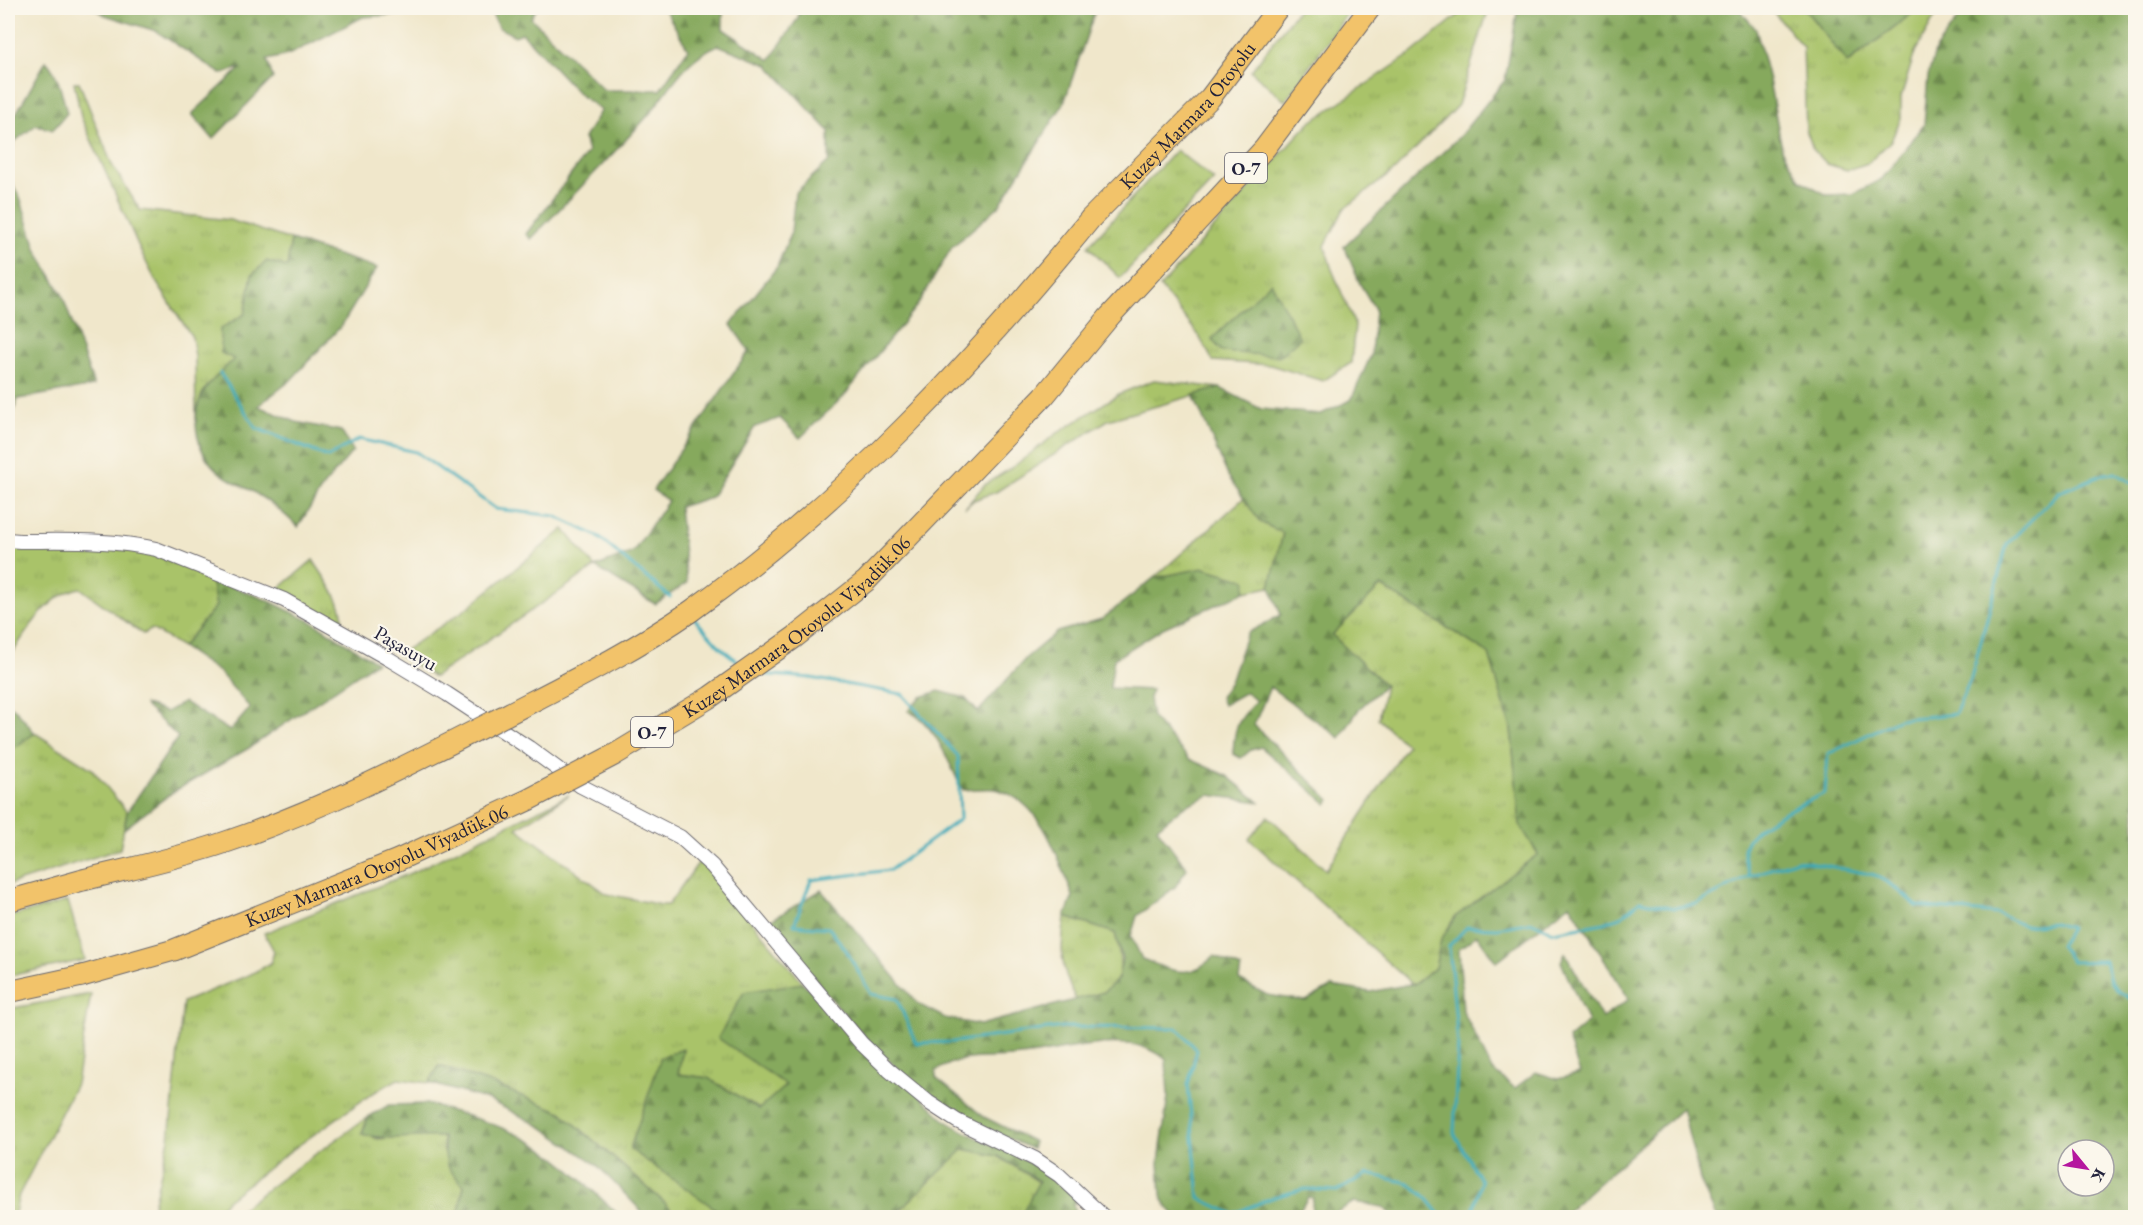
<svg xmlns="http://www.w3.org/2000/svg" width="2143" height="1225" font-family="'EB Garamond',serif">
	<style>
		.grass { fill: url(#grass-tufts); stroke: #667252; stroke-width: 1.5; fill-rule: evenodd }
		.forest { fill: url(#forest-firs); stroke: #54664c; stroke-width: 1.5; fill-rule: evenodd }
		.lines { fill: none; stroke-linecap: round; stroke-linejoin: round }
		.stream { stroke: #3baab9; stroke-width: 3 }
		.minor-casing { stroke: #6a676d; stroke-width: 16 }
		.highway-casing { stroke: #6a676d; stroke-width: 23 }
		.minor { stroke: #fff; stroke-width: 14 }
		.highway { stroke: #f2c36a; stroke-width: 21 }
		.highway-bridge-casing { stroke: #6a676d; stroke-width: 23; stroke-linecap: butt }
		.highway-bridge { stroke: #f2c36a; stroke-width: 21 }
		.labels { text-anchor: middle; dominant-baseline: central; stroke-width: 4.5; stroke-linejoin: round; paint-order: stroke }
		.shield { fill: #fbf7ec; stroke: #636270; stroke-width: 1.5 }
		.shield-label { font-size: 18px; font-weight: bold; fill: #22223b }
		.street-label { font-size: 20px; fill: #22223b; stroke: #fbf7ec }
	</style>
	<defs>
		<pattern id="grass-tufts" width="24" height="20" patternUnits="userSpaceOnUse" patternTransform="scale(1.5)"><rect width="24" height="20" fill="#a9c369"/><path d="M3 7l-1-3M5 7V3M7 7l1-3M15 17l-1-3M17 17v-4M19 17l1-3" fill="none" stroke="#91a75c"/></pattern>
		<pattern id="forest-firs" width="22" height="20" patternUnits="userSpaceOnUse" patternTransform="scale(1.5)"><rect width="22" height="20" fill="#86a95d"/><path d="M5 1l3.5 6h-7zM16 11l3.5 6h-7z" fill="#6d894e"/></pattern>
	</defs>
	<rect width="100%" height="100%" fill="#fbf7ec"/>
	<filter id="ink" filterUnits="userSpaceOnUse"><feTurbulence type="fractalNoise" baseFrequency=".0167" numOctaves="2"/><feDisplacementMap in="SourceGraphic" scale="12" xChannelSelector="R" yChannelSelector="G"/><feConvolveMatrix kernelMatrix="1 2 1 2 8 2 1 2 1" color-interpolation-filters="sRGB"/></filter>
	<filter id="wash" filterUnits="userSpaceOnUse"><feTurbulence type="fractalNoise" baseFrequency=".008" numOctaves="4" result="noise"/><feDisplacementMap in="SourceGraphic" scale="24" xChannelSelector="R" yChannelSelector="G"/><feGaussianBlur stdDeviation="1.35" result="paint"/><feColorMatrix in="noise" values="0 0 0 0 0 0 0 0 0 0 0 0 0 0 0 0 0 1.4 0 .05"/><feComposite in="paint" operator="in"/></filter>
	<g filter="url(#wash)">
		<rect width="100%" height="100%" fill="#f0e7cb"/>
		<g class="grass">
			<polygon points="1299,8 1351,8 1285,101 1251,71"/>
			<path d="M1467,8H1489L1458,105L1395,170L1344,209L1325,246L1331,267L1355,325L1351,363L1323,381L1270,365L1213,361L1197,333L1160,287L1308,124L1408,56ZM1271,283L1222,352L1212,339Z"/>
			<polygon points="1770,8 1804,8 1848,63 1919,8 1940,8 1915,52 1901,97 1901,118 1891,141 1868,163 1847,170 1827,164 1813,149 1806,129 1803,47"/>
			<polygon points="74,82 79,82 112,165 140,210 230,220 291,240 287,267 267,261 252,275 245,314 221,329 235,359 200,401 196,422 195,356 192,337 157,283 142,254 81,117"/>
			<polygon points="1176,150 1214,180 1120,278 1088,246"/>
			<polygon points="1154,380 1220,388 1108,420 996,492 974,500 965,508 984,485 1013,467 1056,434 1119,394"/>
			<polygon points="8,436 13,468 8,511"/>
			<polygon points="1244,498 1260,522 1283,533 1270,587 1245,592 1245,580 1204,568 1154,578"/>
			<polygon points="564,529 595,567 434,677 398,655 466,609"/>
			<path d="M8,546C54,546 101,543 146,553C168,557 190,569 211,578L216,606L182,647L152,629L143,634L80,588C48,594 23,635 8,661Z"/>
			<path d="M313,560C321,573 351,611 340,625L275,592Z"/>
			<polygon points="1381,586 1489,654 1511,728 1520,825 1539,854 1455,917 1441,940 1435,968 1415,983 1411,983 1249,839 1268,816 1326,870 1407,745 1378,719 1385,685 1332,635"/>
			<polygon points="16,721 92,769 127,812 120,849 8,885 8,730"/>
			<polygon points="569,795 517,828 607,894 662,905 668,905 699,862 713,875 803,983 787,1085 759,1109 708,1078 678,1074 683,1050 662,1057 630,1149 727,1217 678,1217 665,1203 561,1112 440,1066 429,1083 398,1079 373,1093 289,1152 226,1201 214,1217 150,1218 169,1139 183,1002 251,974 271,963 274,951 264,933 413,872"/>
			<polygon points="68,901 85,960 8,976 8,917"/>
			<path d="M1065,917L1115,933C1120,955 1128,980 1103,992C1096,997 1084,998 1076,1000C1060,967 1060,952 1065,917Z"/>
			<polygon points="91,994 76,1084 19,1195 14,1217 8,1217 8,1009"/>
			<polygon points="368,1117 362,1133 378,1139 419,1135 443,1137 443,1150 464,1185 459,1212 463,1217 235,1218 241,1209 286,1175"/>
			<polygon points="963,1149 998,1156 1039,1182 1023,1213 1014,1217 892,1218"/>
		</g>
		<g class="forest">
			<polygon points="94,8 410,8 405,14 363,17 288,55 267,60 273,78 213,139 192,114 241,68 221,74 156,31 105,15"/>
			<path d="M489,8H537L531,18L604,90H660L688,49L664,8H723V29L770,60L798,18L800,8H1096L1064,103L999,206L952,247L919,303L844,396L800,438L780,418L755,427L711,497L679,507L687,583L655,604L595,567L633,552L668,501L653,490L749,351L731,325L777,267L791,232L795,193L829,161V131L768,65L718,45C681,61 670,91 645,119C608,160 569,199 531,239L526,234L588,152L584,138L601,110L580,95L522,33L515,36L499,28Z"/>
			<path d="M1518,8H1738L1756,29L1769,80L1782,149L1800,180L1827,195L1853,194L1882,179L1924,125L1928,76L1936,48L1966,8H2135V1217H1716L1700,1180L1682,1108L1561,1217H1395L1383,1207L1354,1202C1340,1211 1328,1219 1311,1214L1313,1198L1308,1197L1299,1212L1292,1217H1177L1167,1207L1161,1195L1159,1162L1168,1096L1166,1060C1157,1051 1141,1045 1128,1044C1089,1041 1051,1054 1012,1057C983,1059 963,1054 936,1071V1078L984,1117L1034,1142L1032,1149C1002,1135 969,1123 942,1104C873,1056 821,986 768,922L821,890L918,1004L945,1018L980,1025L1104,992L1118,979L1122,959L1115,933L1065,917L1073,896C1058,858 1044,804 999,790C989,787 974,790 963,790C948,764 937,724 908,711L921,697L939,691L965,698L978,712L1027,657L1057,632L1102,619L1154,578L1204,568L1246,580L1245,592L1163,628L1114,659L1110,688L1152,690L1149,698L1152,717L1189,759L1227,776L1259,802L1209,795L1183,807L1157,828L1187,869L1175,887L1137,916L1131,936L1142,959C1172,970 1188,982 1214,956L1241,968L1239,980L1267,995L1306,1001L1332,986L1370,992L1416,983L1435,968L1441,940L1455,917L1538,854L1520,825L1511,728L1489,654L1381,586L1332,635L1385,685L1359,709L1340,738L1270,687L1254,725L1330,800L1327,804L1261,747L1251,750L1241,758L1233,754C1234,727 1237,721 1256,701L1246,692L1223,705L1220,697L1230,682L1247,633L1281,615L1270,587L1283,533L1260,522L1228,476L1193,395L1220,388L1261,409L1321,414L1351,400L1371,355L1375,309L1360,284L1344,246L1460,136L1505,80ZM1570,904L1629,999L1602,1018L1565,953L1561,962L1588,1022L1568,1039L1580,1073L1558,1079L1536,1072L1515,1088L1492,1070L1463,1011L1459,949L1477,935L1496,962ZM2068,1150H2104V1186H2068Z"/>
			<polygon points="1804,8 1919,8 1847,63"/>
			<path d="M46,61C59,75 62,94 67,113L53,130L36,125L14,142L8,163V128Z"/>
			<polygon points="8,177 20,197 37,251 62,294 94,386 18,399 13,415 8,399 8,291 9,267 8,263"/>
			<path d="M291,240L377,268L342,325L290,381L258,406L296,422L341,431L353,451L324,485L298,527C285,514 272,503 255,493C244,486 229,481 219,472C194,451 188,411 208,385C216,376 226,367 234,359L221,353L220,329L245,314L252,275L267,261L287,267Z"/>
			<polygon points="1271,282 1300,338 1279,356 1222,352 1212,339"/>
			<polygon points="211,578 269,601 316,624 376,662 249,748 173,792 124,829 127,812 178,737 143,704 166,712 184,702 230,731 250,708 220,673 182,647 216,606"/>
			<polygon points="8,704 16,710 35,733 8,752"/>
			<path d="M803,983L945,1120C970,1137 998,1146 1025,1160C1045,1171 1061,1184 1077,1199L1073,1204L1076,1217H1014L1023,1212L1039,1181L998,1156L964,1149L892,1217H727L630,1149L661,1057L683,1049L678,1074L708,1078L759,1109L786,1085L718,1038L744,992Z"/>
			<polygon points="439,1066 490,1083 561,1112 665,1203 678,1217 647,1217 597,1165 540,1126 489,1100 429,1083"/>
			<path d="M427,1104C461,1114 496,1123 528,1140C560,1156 594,1193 621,1217H463L459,1213L464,1185C446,1169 445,1162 443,1137C415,1135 388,1142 362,1134L368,1117L389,1105Z"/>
		</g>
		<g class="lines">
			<g class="stream">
				<polyline points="220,373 256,428 328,457 359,439 416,452 496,509 555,516 597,536 670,597"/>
				<polyline points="694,618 720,647 742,665"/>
				<polyline points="758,674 811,678 902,694 958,756 960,819 890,870 811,880 794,925 829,928 846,950 871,994 897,999 916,1043 953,1042 1063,1027 1177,1028 1197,1050 1188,1085 1199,1198 1233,1214 1274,1197 1305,1189 1337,1191 1368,1174 1409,1183 1427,1198 1443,1218"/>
				<path d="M1750,876C1748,869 1744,861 1744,853C1742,826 1805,803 1825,793L1828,754L1899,719L1955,714L1971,678L2007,544L2059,492L2105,474L2115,473L2136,485"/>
				<polyline points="1453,1218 1472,1216 1481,1181 1454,1133 1458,1044 1449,946 1467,927 1497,928 1533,922 1553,932 1604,923 1622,916 1640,901 1674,908 1696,904 1750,876 1797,860 1875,875 1896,888 1917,906 1998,914 2025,926 2054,923 2070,928 2060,945 2072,962 2105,961 2110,981 2118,991 2136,1002"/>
			</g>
		</g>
	</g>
	<g filter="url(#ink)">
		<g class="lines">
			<defs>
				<path id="minor" d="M8,540L20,541C67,541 111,539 156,549L284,600L389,659L447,694L529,748L581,786L680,837L712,866L861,1043L889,1070L928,1102L957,1121L1035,1159L1059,1175L1105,1218"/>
				<g id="highway">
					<path id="s1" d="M1091,218L1210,98L1278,8"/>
					<polyline points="1109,317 1265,148 1370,8"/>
					<polyline points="8,901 83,880"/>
					<polyline points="8,992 82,976"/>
				</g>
			</defs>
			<use href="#minor" class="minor-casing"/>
			<use href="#highway" class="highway-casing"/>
			<use href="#minor" class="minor"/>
			<use href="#highway" class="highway"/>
			<defs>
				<g id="highway-bridge">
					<path d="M83,880C131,868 180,858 226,842C324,809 416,761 508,714C568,683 635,650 691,611C843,502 973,363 1091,218"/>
					<path id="s2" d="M82,976L174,950L398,860L528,800L614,755L710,697L795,637L866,581L1044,396L1109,317"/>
				</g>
			</defs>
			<use href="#highway-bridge" class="highway-bridge-casing"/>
			<use href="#highway-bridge" class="highway-bridge"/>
		</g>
	</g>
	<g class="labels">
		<g class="shield">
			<rect x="1225" y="153" width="42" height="30" rx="4.5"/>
			<rect x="631" y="717" width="42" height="30" rx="4.5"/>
		</g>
		<g class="shield-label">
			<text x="1246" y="168">O-7</text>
			<text x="652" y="732">O-7</text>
		</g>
		<g class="street-label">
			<text stroke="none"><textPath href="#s1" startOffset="141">Kuzey Marmara Otoyolu</textPath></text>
			<text stroke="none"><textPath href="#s2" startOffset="801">Kuzey Marmara Otoyolu Viyadük.06</textPath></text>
			<text transform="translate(406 648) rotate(30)">Paşasuyu</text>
			<text stroke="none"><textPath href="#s2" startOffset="315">Kuzey Marmara Otoyolu Viyadük.06</textPath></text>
		</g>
	</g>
	<rect width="2143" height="1225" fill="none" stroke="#fbf7ec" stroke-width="30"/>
	<g transform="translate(2086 1168) rotate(120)"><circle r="28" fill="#fbf7ec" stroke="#a4a2a5" stroke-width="1.5"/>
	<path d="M0-4.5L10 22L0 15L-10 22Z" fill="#b5179e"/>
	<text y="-9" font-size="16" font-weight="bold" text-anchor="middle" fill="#22223b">K</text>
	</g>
</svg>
